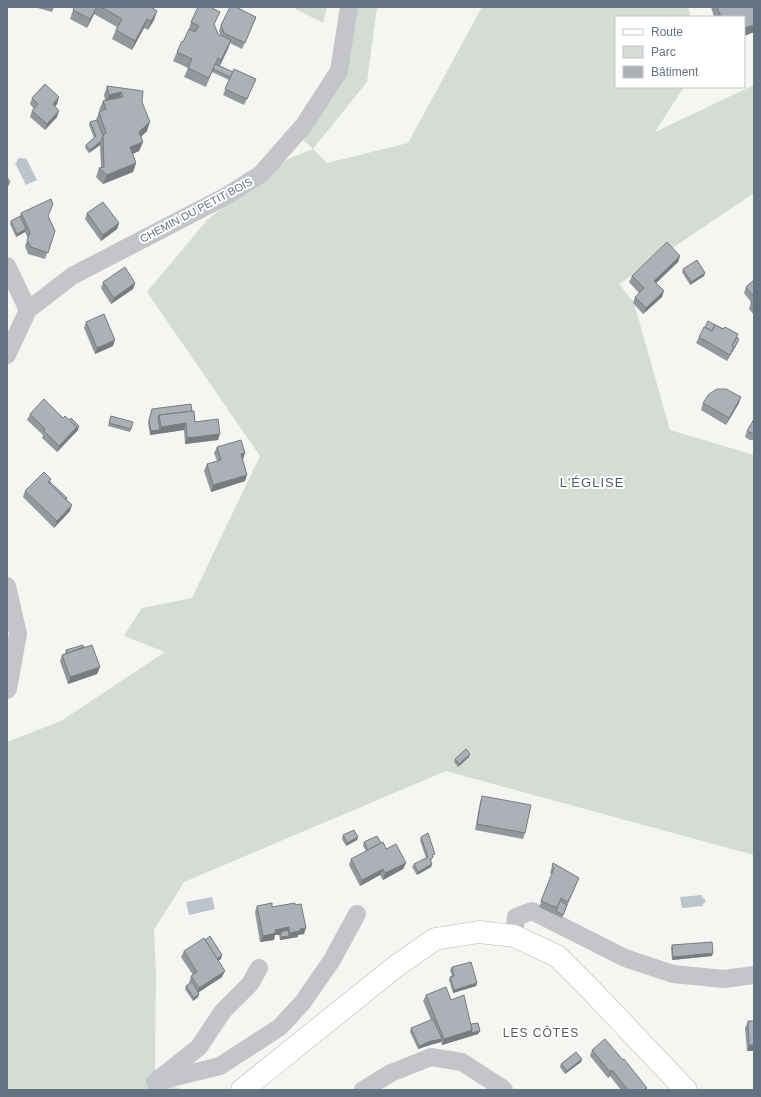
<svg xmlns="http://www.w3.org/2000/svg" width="761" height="1097" font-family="Helvetica,sans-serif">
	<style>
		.green { fill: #d5dcd3 }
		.water { fill: #bcc5cb }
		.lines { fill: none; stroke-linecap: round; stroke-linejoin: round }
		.secondary-casing { stroke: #b3b7bb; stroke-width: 23 }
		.minor { stroke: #c3c5c9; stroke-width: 18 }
		.secondary { stroke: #fff; stroke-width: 22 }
		.wall { fill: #93989d }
		.shaded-wall { fill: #787c80 }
		.building { fill: #abb1b7; stroke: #787c80 }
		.labels { text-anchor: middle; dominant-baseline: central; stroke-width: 4; stroke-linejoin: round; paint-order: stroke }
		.street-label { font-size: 11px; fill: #657281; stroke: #fff }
		.neighbourhood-label { font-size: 12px; letter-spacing: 1px; fill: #535c66; stroke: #fff }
		.quarter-label { font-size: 13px; letter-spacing: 1px; fill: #535c66; stroke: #fff }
	</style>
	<rect width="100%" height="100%" fill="#f5f5f1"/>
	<g class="green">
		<polygon points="292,7 327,7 323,23"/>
		<polygon points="352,7 377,7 367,82 313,149 327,163 408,143 482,7 688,7 691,17 616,17 616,87 684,87 655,132 754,85 754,193 619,284 634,303 670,430 754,455 754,855 446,771 184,882 154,930 156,975 155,1082 185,1090 7,1090 7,742 61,721 165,652 124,636 142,608 192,598 260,456 147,292 208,219 288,159 313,149 303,140 346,74"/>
	</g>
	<g class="water">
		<polygon points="19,158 22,158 24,159 26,158 37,180 26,185 15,163 17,162 17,160"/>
		<polygon points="702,895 702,898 704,898 706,901 703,904 703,906 682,908 680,897"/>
		<polygon points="212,897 215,909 189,915 186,902"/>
	</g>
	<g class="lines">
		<defs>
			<polyline id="secondary" points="242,1090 395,967 435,939 479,932 514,936 557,956 592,991 686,1090"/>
		</defs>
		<use href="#secondary" class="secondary-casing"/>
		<g class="minor">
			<polyline points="7,266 28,310"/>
			<polyline points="7,355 28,310 72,276 228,195 261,174 304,125 339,71 349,7"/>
			<polyline points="7,586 18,634 8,689 7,690"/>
			<polyline points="514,936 516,917 532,911 625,958 673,974 724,979 754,975"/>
			<polyline points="160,1078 199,1047 223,1011 250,984 259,968"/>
			<polyline points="155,1082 220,1066 280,1027 303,1002 332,960 357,914"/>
			<polyline points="363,1090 391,1073 431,1057 462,1062 502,1088 504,1090"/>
		</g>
		<use href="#secondary" class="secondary"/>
	</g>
	<g class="wall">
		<polygon points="34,7 54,7 52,12"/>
		<polygon points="74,7 151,7 157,11 154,20 148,30 144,28 132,50 112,39 117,27 94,14 87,28 70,19"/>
		<polygon points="711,7 754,7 754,32 744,36 744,17 714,17"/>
		<polygon points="220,12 214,25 218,34 221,36 219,31 221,25 256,17 242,49 230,43 220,66 233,72 256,79 244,105 223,95 229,80 212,72 206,87 184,77 188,68 173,61 177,52 183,42 188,32 191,22"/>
		<polygon points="107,86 142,102 147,131 141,137 143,142 139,151 133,154 136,163 133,172 103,184 96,177 99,168 101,168 100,145 89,153 85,148 86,145 94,138 89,125 90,122 96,120 99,112 100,111 99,110 103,101 105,100 104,95"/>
		<polygon points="59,97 57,104 55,106 57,117 45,130 30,117 32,111 34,109 30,104 32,98"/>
		<polygon points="21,213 49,217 55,231 45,259 28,254 25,246 28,238 25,232 16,237 10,224 11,221 20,216"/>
		<polygon points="87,213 119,223 117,229 101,241 85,219"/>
		<polygon points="680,256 678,262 656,283 662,297 643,314 633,303 635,297 639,293 629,282 632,276"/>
		<polygon points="683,269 705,273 704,276 690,285 682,272"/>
		<polygon points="754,280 754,315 749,309 751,302 744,293 746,287"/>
		<polygon points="103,282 135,283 133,289 111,304 101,288"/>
		<polygon points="86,322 113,346 95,354 84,328"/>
		<polygon points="699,337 737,337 738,342 727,361 696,343"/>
		<polygon points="703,403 739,403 726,425 701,410"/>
		<polygon points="152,409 192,411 195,422 218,440 185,444 184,430 150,435 148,423"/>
		<polygon points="30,414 63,418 69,420 79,426 78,430 57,452 42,438 43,435 27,420"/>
		<polygon points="111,416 131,429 130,432 108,426"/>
		<polygon points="754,419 754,440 750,440 745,437 747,431"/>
		<polygon points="217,447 245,453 243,459 245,481 211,492 204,471 207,464 217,461 214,453"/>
		<polygon points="51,479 50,482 67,498 66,499 70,511 54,528 23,497 25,491"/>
		<polygon points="84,647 100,667 97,674 68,684 60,661 62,655 65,654 66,650"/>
		<polygon points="469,757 458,767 454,762 455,759"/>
		<polygon points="482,796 525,833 523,839 475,830 480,802"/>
		<polygon points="343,835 358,837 357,840 346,846 342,839"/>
		<polygon points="421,837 434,857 433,857 431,861 432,864 431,867 417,875 412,867 414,864 426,858 420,840"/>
		<polygon points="364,842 381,843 386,849 406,863 403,869 383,880 380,875 360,886 349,865 351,859 366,851 363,846"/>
		<polygon points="553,863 579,878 562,918 539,907 552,874 550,873"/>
		<polygon points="257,906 272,907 304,934 298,935 298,937 280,940 279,935 275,935 274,940 260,942 255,912"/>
		<polygon points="754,928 754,941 753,931"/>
		<polygon points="672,945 712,956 672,960 671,948"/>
		<polygon points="184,951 221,959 218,961 222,977 199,992 198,997 193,1001 185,989 186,986 190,983 189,983 191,976 193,975 181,957"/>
		<polygon points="452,967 477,983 476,986 453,993 449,980 450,977 452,976 450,970"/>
		<polygon points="426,995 451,1000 478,1034 442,1045 441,1042 430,1045 418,1049 410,1032 411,1028 431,1020 423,1001"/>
		<polygon points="748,1021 754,1021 754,1051 747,1051 745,1028"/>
		<polygon points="592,1050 623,1060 646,1090 621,1090 610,1076 608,1078 590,1056"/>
		<polygon points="582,1059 581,1062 565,1074 560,1067 561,1064"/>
	</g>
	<g class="shaded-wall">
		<polygon points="97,7 94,14 87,28 90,19"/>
		<polygon points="157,11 154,20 148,30 151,21"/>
		<polygon points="147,19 144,28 132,50 135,41"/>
		<polygon points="754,25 754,32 744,36 744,28"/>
		<polygon points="231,40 228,49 218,69 221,60"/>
		<polygon points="121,92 118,101 106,104 109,95"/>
		<polygon points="59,97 57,104 51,111 53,104"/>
		<polygon points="59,111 57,117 45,130 47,124"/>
		<polygon points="150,122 147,131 136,141 139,132"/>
		<polygon points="101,141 100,145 89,153 90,150"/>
		<polygon points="143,142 139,151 127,156 130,147"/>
		<polygon points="136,163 133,172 103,184 107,175"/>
		<polygon points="10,182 7,189 7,184"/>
		<polygon points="119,223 117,229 101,241 103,235"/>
		<polygon points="26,229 25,232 16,237 17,234"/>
		<polygon points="680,256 678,262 652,287 654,281"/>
		<polygon points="705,273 704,276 690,285 691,282"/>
		<polygon points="135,283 133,289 111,304 114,298"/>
		<polygon points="664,291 662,297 643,314 646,308"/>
		<polygon points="739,339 738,342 727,361 730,355"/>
		<polygon points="115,340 113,346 95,354 97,348"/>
		<polygon points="741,397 739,403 726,425 729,418"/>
		<polygon points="186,423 184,430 150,435 151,431 160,430 161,427"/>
		<polygon points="79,426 78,430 57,452 59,446 77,427"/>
		<polygon points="220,434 218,440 185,444 187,438"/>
		<polygon points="245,453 243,459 241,454"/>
		<polygon points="247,475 245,481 211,492 213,485"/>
		<polygon points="72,505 70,511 54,528 57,521"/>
		<polygon points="100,667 97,674 68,684 70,677"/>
		<polygon points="470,754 469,757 458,767 459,764"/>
		<polygon points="358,837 357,840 346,846 347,843"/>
		<polygon points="406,863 403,869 383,880 385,873"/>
		<polygon points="432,864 431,867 417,875 418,872"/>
		<polygon points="383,869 380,875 360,886 362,880"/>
		<polygon points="289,927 287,933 281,932 279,935 275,935 274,940 260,942 263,936 275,930"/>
		<polygon points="306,928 304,934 298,935 298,937 280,940 281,937 289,936 290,933 300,929"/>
		<polygon points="713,953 712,956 672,960 673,957"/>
		<polygon points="222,955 221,959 214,963 215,960"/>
		<polygon points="225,971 222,977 196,994 199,988"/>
		<polygon points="477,983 476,986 453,993 454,990"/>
		<polygon points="199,994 198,997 193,1001 194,998"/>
		<polygon points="472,1030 480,1031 478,1034 442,1045 444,1039"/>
		<polygon points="442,1039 441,1042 430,1045 418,1049 419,1046 431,1041"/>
		<polygon points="749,1045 754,1045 754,1051 747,1051"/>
		<polygon points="582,1059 581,1062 565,1074 567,1071"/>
		<polygon points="612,1070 610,1076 608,1078 610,1072"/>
	</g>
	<g class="building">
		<polygon points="74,7 97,7 90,19 73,10"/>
		<polygon points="101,7 151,7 157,11 151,21 147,19 135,41 116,30 122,19"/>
		<polygon points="198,7 210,7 220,12 214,24 218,34 231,40 221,60 218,58 209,78 188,68 192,59 177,52 182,41 183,42 189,29 195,32 199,26 191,22"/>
		<polygon points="230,7 236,7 256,17 245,43 224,33 221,25"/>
		<polygon points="717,7 754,7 754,25 744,28 744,17 721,17"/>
		<polygon points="215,64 233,72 230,77 213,69"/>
		<polygon points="234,69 256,79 247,99 225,89"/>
		<polygon points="45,84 59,97 53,104 59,111 47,124 32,111 38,104 32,98"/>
		<polygon points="107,86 143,91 142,102 150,122 139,132 143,142 130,147 136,163 107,175 99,168 104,167 103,136 106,133 99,112 106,109 103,101 123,97 121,92 109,95"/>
		<polygon points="97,120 103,136 101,141 90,150 86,145 96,136 90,122"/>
		<polygon points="7,177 10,182 7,184"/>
		<polygon points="51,199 53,204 48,216 55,231 48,253 31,247 27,240 30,232 21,213"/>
		<polygon points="103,202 119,223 103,235 87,213"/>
		<polygon points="20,216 26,229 17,234 11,221"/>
		<polygon points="667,242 680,256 654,281 664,291 646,308 635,297 644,288 632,276"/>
		<polygon points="697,260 705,273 691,282 683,269"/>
		<polygon points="125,267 135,283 114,298 103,282"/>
		<polygon points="754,280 754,297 746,287"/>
		<polygon points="754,300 754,306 751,302"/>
		<polygon points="104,314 115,340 97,348 86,322"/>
		<polygon points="708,321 723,329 715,325 712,331 705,327"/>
		<polygon points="715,325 723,329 725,327 738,334 732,346 734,347 730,355 699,337 704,327 712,331"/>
		<polygon points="737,337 739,339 733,350 734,347 732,346"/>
		<polygon points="717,389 726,389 741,397 729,418 703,403 709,394"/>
		<polygon points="44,399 63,418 65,416 77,427 59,446 44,431 45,429 30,414"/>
		<polygon points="191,404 192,411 159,415 158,418 160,430 151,431 149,420 152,409"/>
		<polygon points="194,411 195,422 218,419 220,434 187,438 186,423 161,427 159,415"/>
		<polygon points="111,416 133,422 131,429 109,423"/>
		<polygon points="71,418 79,426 76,430 77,427 69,420"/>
		<polygon points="754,419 754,434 747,431"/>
		<polygon points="241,440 245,453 241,454 247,475 213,485 207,464 221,460 217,447"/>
		<polygon points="44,472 51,479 48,482 72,505 57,521 25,491"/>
		<polygon points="50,482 67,498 65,499 49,483"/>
		<polygon points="83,645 84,647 67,653 66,650"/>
		<polygon points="92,645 100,667 70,677 62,655"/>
		<polygon points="466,749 470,754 459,764 455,759"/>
		<polygon points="482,796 531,805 525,833 477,824"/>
		<polygon points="354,830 358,837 347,843 343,835"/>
		<polygon points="428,833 435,854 432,855 433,857 430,860 432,864 418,872 414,864 428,857 421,837"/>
		<polygon points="377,836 381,843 368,850 364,842"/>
		<polygon points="383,842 386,849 396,844 406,863 385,873 383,869 362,880 351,859"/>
		<polygon points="553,863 579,878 568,902 561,898 557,908 541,901 554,868 552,866"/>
		<polygon points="560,901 567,905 563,915 556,911"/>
		<polygon points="272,903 272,907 295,903 295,905 301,904 306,928 300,929 300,931 290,933 289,927 275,930 276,933 263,936 257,906"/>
		<polygon points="288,930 289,936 281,937 281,932"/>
		<polygon points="210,936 222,955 217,959 205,940"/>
		<polygon points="204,938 225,971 199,988 191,976 197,972 184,951"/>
		<polygon points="712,942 713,953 673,957 672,945"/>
		<polygon points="471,962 477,983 454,990 450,977 454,976 452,967"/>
		<polygon points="192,982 199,994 194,998 186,986"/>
		<polygon points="446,987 451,1000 464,995 472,1030 444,1039 426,995"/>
		<polygon points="433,1019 442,1039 431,1041 419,1046 411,1028"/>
		<polygon points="748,1021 754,1021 754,1045 749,1045"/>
		<polygon points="478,1023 480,1031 471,1033 472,1030 471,1024"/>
		<polygon points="605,1039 623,1060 624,1059 647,1088 644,1090 628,1090 612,1070 610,1072 592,1050"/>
		<polygon points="576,1052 582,1059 567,1071 561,1064"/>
	</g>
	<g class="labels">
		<g class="street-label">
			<text transform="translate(196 210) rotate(-28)">CHEMIN DU PETIT BOIS</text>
		</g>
		<g class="neighbourhood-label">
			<text x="541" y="1033">LES CÔTES</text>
		</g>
		<g class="quarter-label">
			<text x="592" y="482">L'ÉGLISE</text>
		</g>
	</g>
	<rect width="761" height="1097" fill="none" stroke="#657281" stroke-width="16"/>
	<rect x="615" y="16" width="130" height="72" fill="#ffffff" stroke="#c1c7cd"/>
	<rect x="623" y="29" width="20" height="6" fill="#ffffff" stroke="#c1c7cd"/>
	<text x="651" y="36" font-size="12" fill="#657281">Route</text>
	<rect x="623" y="46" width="20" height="12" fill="#d5dcd3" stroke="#c1c7cd"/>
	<text x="651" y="56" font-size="12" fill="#657281">Parc</text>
	<rect x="623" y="66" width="20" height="12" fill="#abb1b7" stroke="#c1c7cd"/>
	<text x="651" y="76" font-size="12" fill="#657281">Bâtiment</text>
</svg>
